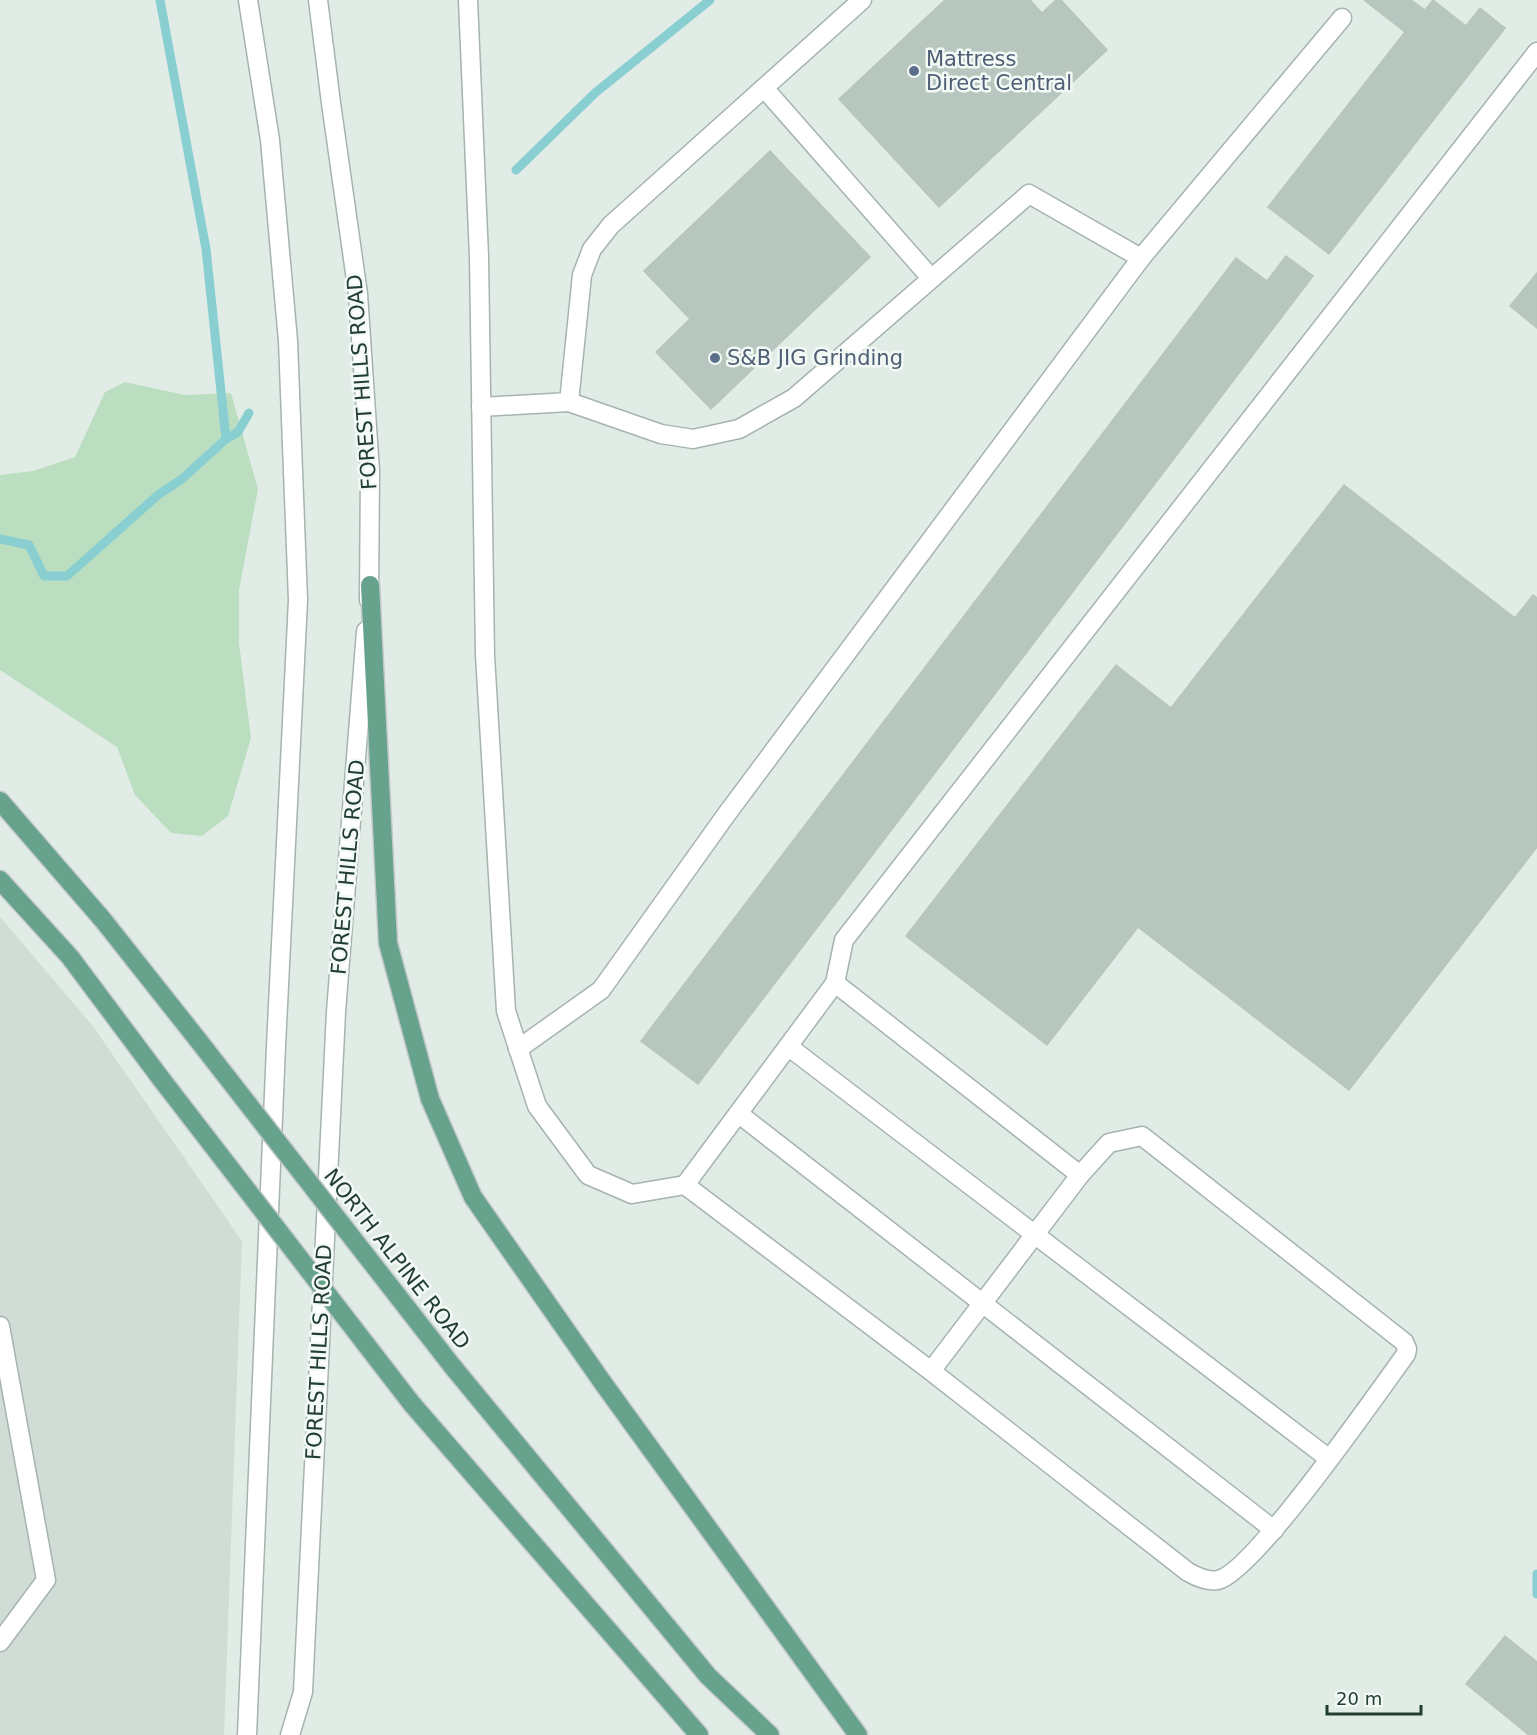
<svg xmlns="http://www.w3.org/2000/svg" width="1537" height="1735" font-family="'DejaVu Sans',sans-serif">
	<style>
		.built { fill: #d0dcd5 }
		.green { fill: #bbdec0 }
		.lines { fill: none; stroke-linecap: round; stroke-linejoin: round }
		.stream { stroke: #89cfd2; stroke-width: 9 }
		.building { fill: #b7c7bf; stroke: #b4c6bd; stroke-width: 1.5 }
		.minor-casing { stroke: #a5b4ad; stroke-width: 21 }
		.major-casing { stroke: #c1c9c6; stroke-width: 21 }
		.minor { stroke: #fff; stroke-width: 18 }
		.major { stroke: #66a28c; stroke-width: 18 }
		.major-bridge-casing { stroke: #c1c9c6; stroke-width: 21; stroke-linecap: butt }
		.major-bridge { stroke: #66a28c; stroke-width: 18 }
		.service-dot { fill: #5c6f8a; stroke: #f3f9f5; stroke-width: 2 }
		.labels { text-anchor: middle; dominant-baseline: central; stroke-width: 5; stroke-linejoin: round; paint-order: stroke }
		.service-label { font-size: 21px; fill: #4e5e75; stroke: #f3f9f5; text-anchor: start }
		.street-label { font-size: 21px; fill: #223e33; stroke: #f3f9f5 }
	</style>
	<rect width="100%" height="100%" fill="#e2ece7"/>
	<polygon class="built" points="0,917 92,1025 242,1241 224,1735 0,1735"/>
	<polygon class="green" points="125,382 185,395 231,393 258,489 239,590 239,643 251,738 228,816 202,836 171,833 135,795 117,747 0,670 0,475 33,471 75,457 105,392"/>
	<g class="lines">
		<g class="stream">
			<polyline points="160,0 206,249 226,439"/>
			<polyline points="516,170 595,93 710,0"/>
			<polyline points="0,539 29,545 44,576 67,576 158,495 182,479 226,439 238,432 249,413"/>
			<polyline points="1537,1574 1537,1594"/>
		</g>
	</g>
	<g class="building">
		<polygon points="945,0 1030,0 1042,13 1056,0 1061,0 1107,50 939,207 839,99"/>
		<polygon points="1364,0 1411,0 1425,10 1433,0 1466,26 1480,8 1505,28 1329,254 1268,207 1405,32"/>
		<polygon points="770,151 870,257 711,409 656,352 690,319 644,271"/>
		<polygon points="1286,256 1313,276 698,1084 641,1041 1236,258 1267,281"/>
		<polygon points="1537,273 1537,328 1510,306"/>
		<polygon points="1344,485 1515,618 1533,595 1537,598 1537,847 1349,1090 1138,927 1047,1045 906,936 1116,665 1171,708"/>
		<polygon points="1505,1636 1537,1662 1537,1735 1529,1735 1466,1684"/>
	</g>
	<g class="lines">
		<defs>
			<g id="minor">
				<polyline points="318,0 331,103 358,294 370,471 369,600"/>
				<polyline points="468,0 479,257 485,655 506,1011 537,1106 588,1175 632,1194 685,1185 835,983"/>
				<polyline points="764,88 931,278"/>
				<polyline points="569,402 661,434 693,439 739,429 794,398 1029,194 1141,258 1342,18"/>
				<polyline points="481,407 569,402 582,275 592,249 611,225 862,0"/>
				<polyline points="789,1047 1328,1458"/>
				<polyline points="518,1049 601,990 726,815 1141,258"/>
				<polyline points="739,1114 1274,1530"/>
				<polyline points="1080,1175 835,983 844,940 1537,52"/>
				<path d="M685,1185L931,1371L1188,1572C1197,1577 1208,1582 1218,1580C1253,1573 1379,1391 1406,1354L1407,1349L1404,1342L1142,1136L1109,1143L1080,1175L931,1371"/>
				<polyline points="0,1326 46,1580 0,1642"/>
				<polyline points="247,1735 276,1046 298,600 288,341 270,140 248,0"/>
				<polyline points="290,1735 303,1692 336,1012 366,631"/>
			</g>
			<g id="major">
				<polyline points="370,585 388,943 430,1099 473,1197 603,1383 858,1735"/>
				<polyline points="0,801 103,920 198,1040"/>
				<polyline points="0,880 70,957 162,1080"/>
				<polyline points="453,1367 708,1676 770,1735"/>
				<polyline points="412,1404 699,1735"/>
			</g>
		</defs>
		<use href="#minor" class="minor-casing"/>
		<use href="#major" class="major-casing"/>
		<use href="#minor" class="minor"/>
		<use href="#major" class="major"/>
		<defs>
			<g id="major-bridge">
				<polyline points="198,1040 453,1367"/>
				<polyline points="162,1080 412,1404"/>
			</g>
		</defs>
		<use href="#major-bridge" class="major-bridge-casing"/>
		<use href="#major-bridge" class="major-bridge"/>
	</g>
	<g class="service-dot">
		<circle cx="914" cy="71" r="6"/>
		<circle cx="715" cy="358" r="6"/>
	</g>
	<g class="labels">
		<g class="service-label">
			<text x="926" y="59">Mattress<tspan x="926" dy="24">Direct Central</tspan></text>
			<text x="727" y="358">S&amp;B JIG Grinding</text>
		</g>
		<g class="street-label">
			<text transform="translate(362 382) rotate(-94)">FOREST HILLS ROAD</text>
			<text transform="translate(348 867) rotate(-85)">FOREST HILLS ROAD</text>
			<text transform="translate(397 1259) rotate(52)">NORTH ALPINE ROAD</text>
			<text transform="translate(319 1352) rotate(-87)">FOREST HILLS ROAD</text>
		</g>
	</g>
	<path d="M1327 1705v9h94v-9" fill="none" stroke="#223e33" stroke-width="3"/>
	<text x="1336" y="1705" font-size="18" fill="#223e33" stroke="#f3f9f5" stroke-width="4.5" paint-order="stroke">20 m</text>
</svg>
